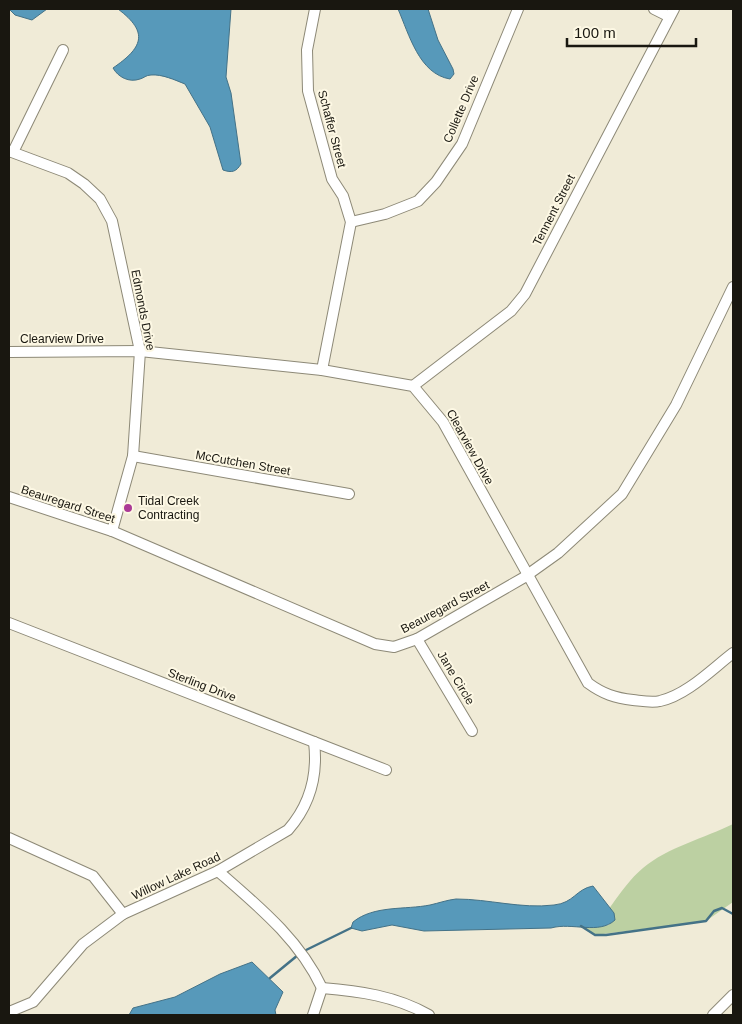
<svg xmlns="http://www.w3.org/2000/svg" width="742" height="1024" font-family="Arial,sans-serif">
	<style>
		.green { fill: #bcd0a2 }
		.water { fill: #5799ba; stroke: #447287 }
		.lines { fill: none; stroke-linecap: round; stroke-linejoin: round }
		.stream { stroke: #447287; stroke-width: 2.5 }
		.minor-casing { stroke: #8d8977; stroke-width: 12 }
		.minor { stroke: #fff; stroke-width: 10 }
		.poi-dot { fill: #ab3a96; stroke: #fdf8e4; stroke-width: 2 }
		.labels { text-anchor: middle; dominant-baseline: central; stroke-width: 4; stroke-linejoin: round; paint-order: stroke }
		.street-label { font-size: 12px; fill: #191710; stroke: #fdf8e4 }
		.poi-label { font-size: 12px; fill: #191710; stroke: #fdf8e4; text-anchor: start }
	</style>
	<rect width="100%" height="100%" fill="#f0ebd7"/>
	<path class="green" d="M733,824V902L706,921L595,935L581,926L588,928L609,925L614,913L609,909L611,906C621,892 630,879 643,868C668,847 705,838 733,824Z"/>
	<g class="water">
		<polygon points="9,9 47,9 32,20 15,15"/>
		<path d="M118,9H231L226,77L231,93L241,164C236,172 232,173 223,170L210,127L185,84C175,80 162,74 151,75C146,75 144,78 140,79C129,83 118,77 113,68C142,48 150,33 118,9Z"/>
		<path d="M398,9H428L438,40L453,69L454,74L450,79C419,74 409,34 398,9Z"/>
		<path d="M593,886L614,913L615,920C599,935 572,922 551,928L424,931L392,925L362,931L351,928L353,922C374,905 405,910 430,905C439,903 447,900 456,899C489,899 521,909 554,905C574,903 576,889 593,886Z"/>
		<polygon points="252,962 283,992 275,1010 276,1015 129,1015 133,1008 175,997 220,974"/>
	</g>
	<g class="lines">
		<g class="stream">
			<polyline points="581,926 595,935 606,935 706,921 714,911 722,908 733,914"/>
			<polyline points="302,952 351,928"/>
			<polyline points="270,978 298,955"/>
		</g>
		<defs>
			<g id="minor">
				<polyline points="315,9 307,50 308,91 332,179 343,196 351,222 322,370"/>
				<polyline points="654,9 668,16"/>
				<polyline points="9,151 68,173 84,184 100,199 112,221 140,351 133,456 112,531"/>
				<polyline points="13,152 63,50"/>
				<polyline points="351,222 385,214 418,201 436,182 462,144 518,9"/>
				<path d="M9,352L140,351L322,370L413,386L443,422L588,683C603,694 615,698 633,700C642,701 652,703 660,701C687,695 712,669 733,653"/>
				<polyline points="413,386 511,311 525,294 674,9"/>
				<polyline points="133,456 349,494"/>
				<polyline points="9,497 112,531 375,644 394,647 417,639 523,578 558,553 622,494 676,405 733,287"/>
				<polyline points="9,623 386,770"/>
				<polyline points="417,639 472,731"/>
				<polyline points="9,838 93,876 123,914"/>
				<path d="M218,871C258,906 299,939 322,988"/>
				<path d="M322,988C360,991 395,996 429,1015"/>
				<path d="M9,1012L33,1002L83,944L123,914L218,871L288,830C310,805 318,775 314,742"/>
				<polyline points="313,1015 322,988"/>
				<polyline points="713,1015 733,995"/>
			</g>
		</defs>
		<use href="#minor" class="minor-casing"/>
		<use href="#minor" class="minor"/>
	</g>
	<circle class="poi-dot" cx="128" cy="508" r="5"/>
	<g class="labels">
		<g class="street-label">
			<text transform="translate(461 109) rotate(-67)">Collette Drive</text>
			<text transform="translate(332 129) rotate(75)">Schaffer Street</text>
			<text transform="translate(554 210) rotate(-63)">Tennent Street</text>
			<text transform="translate(143 310) rotate(79)">Edmonds Drive</text>
			<text x="62" y="339">Clearview Drive</text>
			<text transform="translate(470 447) rotate(61)">Clearview Drive</text>
			<text transform="translate(243 463) rotate(10)">McCutchen Street</text>
			<text transform="translate(68 504) rotate(18)">Beauregard Street</text>
			<text transform="translate(445 607) rotate(-28)">Beauregard Street</text>
			<text transform="translate(456 678) rotate(59)">Jane Circle</text>
			<text transform="translate(202 685) rotate(21)">Sterling Drive</text>
			<text transform="translate(176 876) rotate(-25)">Willow Lake Road</text>
		</g>
		<g class="poi-label">
			<text x="138" y="501">Tidal Creek<tspan x="138" dy="14">Contracting</tspan></text>
		</g>
	</g>
	<rect width="742" height="1024" fill="none" stroke="#191710" stroke-width="20"/>
	<path d="M567 38v8h129v-8" fill="none" stroke="#191710" stroke-width="2.5"/>
	<text x="574" y="38" font-size="15" fill="#191710" stroke="#fdf8e4" stroke-width="4" paint-order="stroke">100 m</text>
</svg>
